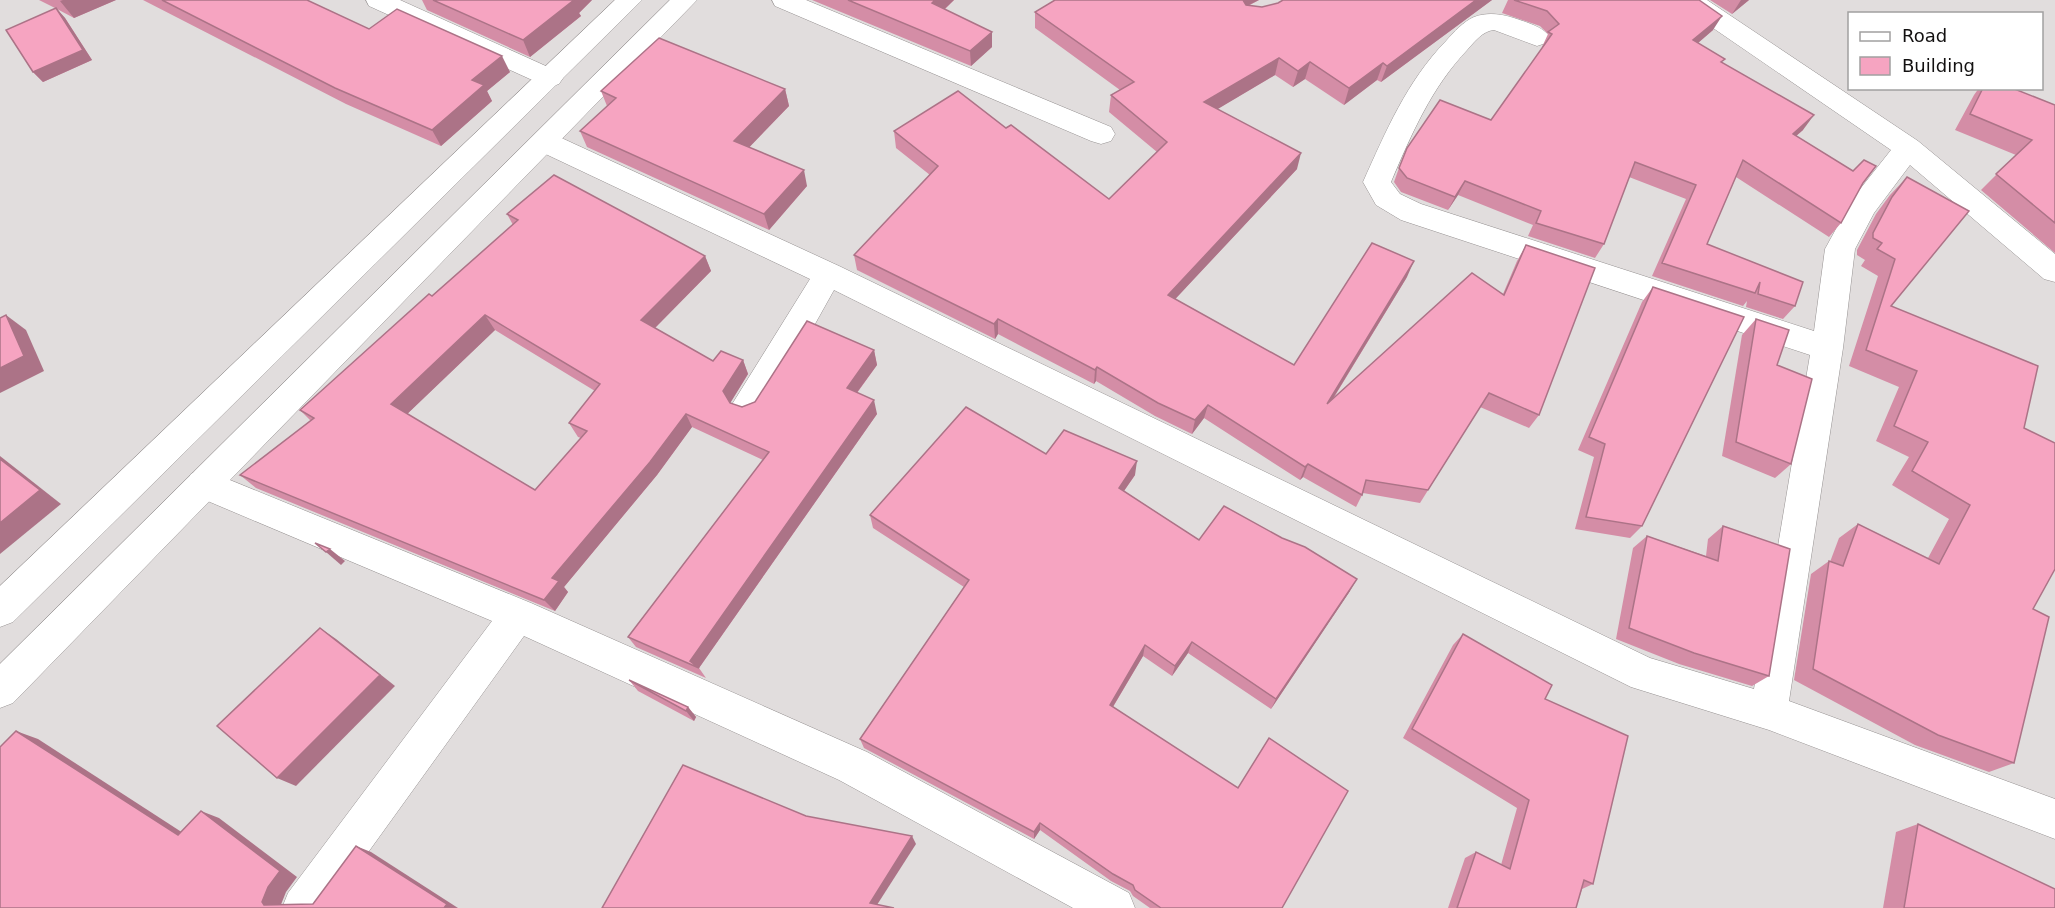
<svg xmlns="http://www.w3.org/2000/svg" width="2055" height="908" font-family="'DejaVu Sans',sans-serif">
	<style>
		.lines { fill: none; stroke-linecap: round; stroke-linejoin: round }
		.minor-casing { stroke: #969292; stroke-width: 1 }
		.secondary-casing { stroke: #969292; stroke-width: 1 }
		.minor { fill: #fff; fill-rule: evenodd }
		.secondary { fill: #fff; fill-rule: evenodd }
		.wall { fill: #d48da6; fill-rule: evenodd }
		.shaded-wall { fill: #ac7387 }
		.building { fill: #f6a4c1; stroke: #ac7387; stroke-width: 1.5; fill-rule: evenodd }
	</style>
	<rect width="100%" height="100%" fill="#e1dddd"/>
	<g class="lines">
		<defs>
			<g id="minor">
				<polygon points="366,0 400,0 559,72 563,78 559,84 550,87 541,84 369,6"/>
				<polygon points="772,0 806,0 1111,127 1115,134 1111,141 1101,144 1091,141 775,6"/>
				<path d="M1678,0H1707L1918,141L2055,254V282L2044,279L1910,165L1874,213L1855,249L1843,348L1789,701L2055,799V839L1769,730L1631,687L834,290L792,365L758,415L747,419L736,415L731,406L810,279L535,149L531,142L535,135L545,132L555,135L839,266L1650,658L1754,689L1810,355L1401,220L1376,205L1363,182C1386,131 1407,81 1446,41C1454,32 1463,22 1474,17C1488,12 1500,14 1514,18C1526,22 1543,27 1550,37L1546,43L1537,46L1494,30C1483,31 1475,41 1468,49C1431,88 1412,133 1391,182L1400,194L1421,204L1814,331L1825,249L1853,198L1891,150L1681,6Z"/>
				<polygon points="203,469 531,603 867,752 1129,893 1135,908 1073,908 839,780 524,636 328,908 282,908 288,893 492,621 191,494 186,484 191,474"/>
			</g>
			<g id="secondary">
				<polygon points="615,0 642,0 13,622 0,627 0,586"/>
				<polygon points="670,0 697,0 13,703 0,708 0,664"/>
			</g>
		</defs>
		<use href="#minor" class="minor-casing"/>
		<use href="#secondary" class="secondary-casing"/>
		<use href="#minor" class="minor"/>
		<use href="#secondary" class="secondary"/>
	</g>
	<g class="wall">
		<polygon points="39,0 116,0 74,18 57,9 65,18 92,60 43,82 33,72 55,8"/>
		<polygon points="143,0 307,0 369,29 510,72 487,91 492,101 441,146 346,104"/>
		<polygon points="422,0 592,0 579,13 581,16 530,57 427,10"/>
		<polygon points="812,0 954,0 945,9 992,47 971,66"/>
		<polygon points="1055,0 1259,0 1248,6 1262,7 1492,0 1381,82 1377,80 1344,105 1305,79 1293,87 1275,75 1217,109 1297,169 1175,299 1294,365 1407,277 1333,399 1503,294 1517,261 1526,245 1539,415 1529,428 1480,407 1420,503 1363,493 1356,507 1303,477 1300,480 1204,418 1192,434 1155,416 1096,381 1094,384 998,334 995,339 857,270 854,255 930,175 896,148 894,131 1006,128 1109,199 1157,152 1109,112 1111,95 1120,90 1035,28 1035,12"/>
		<polygon points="1508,0 1699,0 1713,30 1698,43 1803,130 1796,136 1863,183 1841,223 1829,237 1736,177 1707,244 1795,306 1783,319 1746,307 1747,301 1743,306 1652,276 1686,199 1629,177 1604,244 1595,258 1528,236 1533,225 1458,195 1448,210 1401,192 1394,182 1399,168 1491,120 1543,47 1542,47 1548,34 1540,26 1502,13"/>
		<polygon points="1710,0 1749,0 1732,14"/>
		<polygon points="1979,88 2012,88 2055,105 2055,253 1981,190 2016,155 1955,130 1974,95"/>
		<polygon points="785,89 789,106 749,147 807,186 769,230 587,147 580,131 607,106 601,91"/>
		<polygon points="1907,177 1891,306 2024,428 2033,609 2014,763 1989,772 1915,745 1794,680 1811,574 1829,561 1830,562 1839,538 1858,524 1928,558 1949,519 1892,485 1909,457 1876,441 1899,387 1849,366 1878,276 1861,266 1865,260 1857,255 1857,250 1876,214 1890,195"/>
		<path d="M507,214L705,256L711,271L655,328L713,361L743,360L748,374L730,403L742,407L874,350L877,365L857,393L877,414L699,668L706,678L636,647L628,637L763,460L692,427L657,475L564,587L568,592L555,611L256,488L240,475L311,421L300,410L513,225ZM495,330L595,391L569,423L578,437L581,438L535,490L407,414Z"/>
		<polygon points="1653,287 1642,526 1630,538 1575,529 1594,457 1578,450 1642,302"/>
		<polygon points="1756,319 1777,365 1791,464 1775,478 1722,456 1742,335"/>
		<polygon points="1046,454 1135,475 1124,491 1199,540 1350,591 1271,709 1188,653 1172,676 1143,656 1113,707 1282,908 1150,908 1133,896 1130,891 1111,881 1040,830 1034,839 864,748 860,739 964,587 873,528 870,515"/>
		<polygon points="1723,526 1769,676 1752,686 1679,664 1616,639 1633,548 1647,536 1706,556 1708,539"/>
		<polygon points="1463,634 1545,699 1593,884 1582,889 1576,908 1448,908 1465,858 1476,852 1501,865 1517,808 1403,738 1453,645"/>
		<polygon points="629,680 688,707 696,717 694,721 638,691"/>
		<polygon points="1918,824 2055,908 1883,908 1896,832"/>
	</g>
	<g class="shaded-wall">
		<polygon points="63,0 116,0 74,18 60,1"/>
		<polygon points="572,0 592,0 579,13 581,16 530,57 523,40"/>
		<polygon points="935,0 954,0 934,19 932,3"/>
		<polygon points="1242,0 1259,0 1243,8"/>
		<polygon points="1476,0 1492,0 1381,82 1387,66"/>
		<polygon points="1741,0 1749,0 1732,14"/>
		<polygon points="56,8 65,18 92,60 43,82 33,72"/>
		<polygon points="1722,16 1713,30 1684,55 1693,40"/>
		<polygon points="992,32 992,47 971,66 970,51"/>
		<polygon points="502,56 510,72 487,91 492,101 441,146 432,130 472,80"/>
		<polygon points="1279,58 1275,75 1201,119 1204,102"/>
		<polygon points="1310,62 1305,79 1293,87 1298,71"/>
		<polygon points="1383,63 1377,80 1344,105 1349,88"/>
		<polygon points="785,89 789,106 739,158 734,141"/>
		<polygon points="1814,115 1803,130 1782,148 1793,134"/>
		<polygon points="1301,153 1297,169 1165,310 1168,295"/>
		<polygon points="804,170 807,186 769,230 764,214"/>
		<polygon points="1465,181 1458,195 1448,210 1455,197"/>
		<polygon points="705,256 711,271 648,335 641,320"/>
		<polygon points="1414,261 1407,277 1321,418 1327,404"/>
		<polygon points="6,315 26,330 44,371 0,393 0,368"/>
		<polygon points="485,315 495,330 403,418 391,404"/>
		<polygon points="998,319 998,334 995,339 994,324"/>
		<polygon points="874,350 877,365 850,402 847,388"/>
		<polygon points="743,360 748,374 729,405 723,391"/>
		<polygon points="1097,367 1096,381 1094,384 1095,370"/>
		<polygon points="874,400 877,414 699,668 690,661"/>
		<polygon points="1208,405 1204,418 1192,434 1195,420"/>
		<polygon points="686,414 692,427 657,475 564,587 568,592 555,611 544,600 552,578"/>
		<polygon points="0,456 61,504 0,554"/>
		<polygon points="1137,461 1135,475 1117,501 1119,488"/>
		<polygon points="1308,464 1303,477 1300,480 1305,467"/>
		<polygon points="330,549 345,561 341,565 326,552"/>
		<polygon points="1357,579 1350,591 1271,709 1276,699"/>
		<polygon points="320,628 336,639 395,686 296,786 277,778"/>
		<polygon points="1192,642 1188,653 1172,676 1175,666"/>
		<polygon points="1145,645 1143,656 1108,715 1110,705"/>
		<polygon points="688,707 696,717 694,721 686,711"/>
		<polygon points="16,731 38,739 197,842 178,835"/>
		<polygon points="201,811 219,818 297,877 286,892 280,907 264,905"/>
		<polygon points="1040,823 1040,830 1034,839 1034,832"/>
		<polygon points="912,836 916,844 875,908 870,903"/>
		<polygon points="356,846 371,852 458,908 444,908"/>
	</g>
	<g class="building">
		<polygon points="162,0 307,0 369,29 397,9 502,56 472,80 484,85 432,130 335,88"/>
		<polygon points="433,0 574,0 523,40"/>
		<polygon points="848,0 935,0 932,3 992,32 970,51"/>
		<polygon points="1055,0 1243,0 1246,5 1262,7 1278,3 1283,0 1476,0 1387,66 1383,63 1349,88 1310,62 1298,71 1279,58 1204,102 1301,153 1168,295 1294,365 1372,243 1414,261 1327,404 1472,273 1504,295 1526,245 1595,268 1539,415 1489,393 1428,490 1366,480 1362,495 1308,464 1305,467 1208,405 1195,420 1158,403 1097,367 1095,370 998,319 994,324 854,255 938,166 894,131 958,91 1006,128 1011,125 1109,199 1167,142 1111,95 1134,82 1035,12"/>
		<polygon points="1514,0 1699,0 1722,16 1693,40 1725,59 1721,62 1814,115 1793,134 1853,171 1864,160 1876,166 1863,183 1841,223 1743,160 1707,244 1803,282 1795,306 1758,294 1760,282 1755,293 1662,263 1696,185 1635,162 1604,244 1536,223 1541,211 1465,181 1455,197 1407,178 1399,168 1407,148 1440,100 1491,120 1552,34 1548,32 1559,24 1547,11"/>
		<polygon points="56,8 83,50 33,72 6,30"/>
		<polygon points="659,38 785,89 734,141 804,170 764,214 580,131 616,98 601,91"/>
		<polygon points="1983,88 2012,88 2055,105 2055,223 1996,174 2032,140 1970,114"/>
		<path d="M554,175L705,256L641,320L713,361L721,351L743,360L723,391L730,403L742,407L755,402L807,321L874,350L847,388L874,400L690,661L699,668L628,637L769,452L686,414L650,462L552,578L559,581L544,600L240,475L314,418L300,410L429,294L432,296L518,220L507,214ZM485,315L600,384L569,423L587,431L535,490L391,404Z"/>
		<polygon points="1907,177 1969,211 1891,306 2038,366 2024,428 2055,443 2055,569 2033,609 2049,617 2014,763 1938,735 1813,669 1829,561 1843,566 1858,524 1939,564 1970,505 1912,471 1928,442 1894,426 1917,371 1866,350 1895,259 1877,249 1882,243 1873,238 1873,233 1892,197"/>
		<polygon points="1653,287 1744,317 1642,526 1586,517 1605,444 1589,437"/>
		<polygon points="6,315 24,356 0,368 0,318"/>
		<polygon points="1756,319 1789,330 1777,365 1812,379 1791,464 1736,442"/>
		<polygon points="966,407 1046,454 1064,430 1137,461 1119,488 1199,540 1224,506 1282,538 1305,547 1357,579 1276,699 1192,642 1175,666 1145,645 1110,705 1238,788 1269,738 1348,791 1282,908 1161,908 1135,890 1133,885 1113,874 1040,823 1034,832 860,739 969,580 870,515"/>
		<polygon points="0,459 40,490 0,523"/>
		<polygon points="1723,526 1790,549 1769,676 1694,653 1629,628 1647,536 1718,561"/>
		<polygon points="315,543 330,549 326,552"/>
		<polygon points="320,628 380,675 277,778 217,726"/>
		<polygon points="1463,634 1552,685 1545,699 1628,736 1593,884 1584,880 1576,908 1457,908 1476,852 1510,869 1529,800 1412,729"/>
		<polygon points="629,680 688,707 686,711"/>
		<polygon points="16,731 178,835 201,811 280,871 268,887 262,902 264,905 313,904 356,846 447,904 444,908 0,908 0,747"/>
		<polygon points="683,765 806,816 912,836 870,903 894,908 602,908"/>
		<polygon points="1918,824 2055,889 2055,908 1904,908"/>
	</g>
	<rect x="1848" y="12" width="195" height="78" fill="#ffffff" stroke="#a1a0a0" stroke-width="1.5"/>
	<rect x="1860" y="32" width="30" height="9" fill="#ffffff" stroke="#a1a0a0" stroke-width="1.5"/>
	<text x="1902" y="42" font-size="18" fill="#131111">Road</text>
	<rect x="1860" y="57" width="30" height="18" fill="#f6a4c1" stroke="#a1a0a0" stroke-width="1.5"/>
	<text x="1902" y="72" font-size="18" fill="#131111">Building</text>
</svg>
